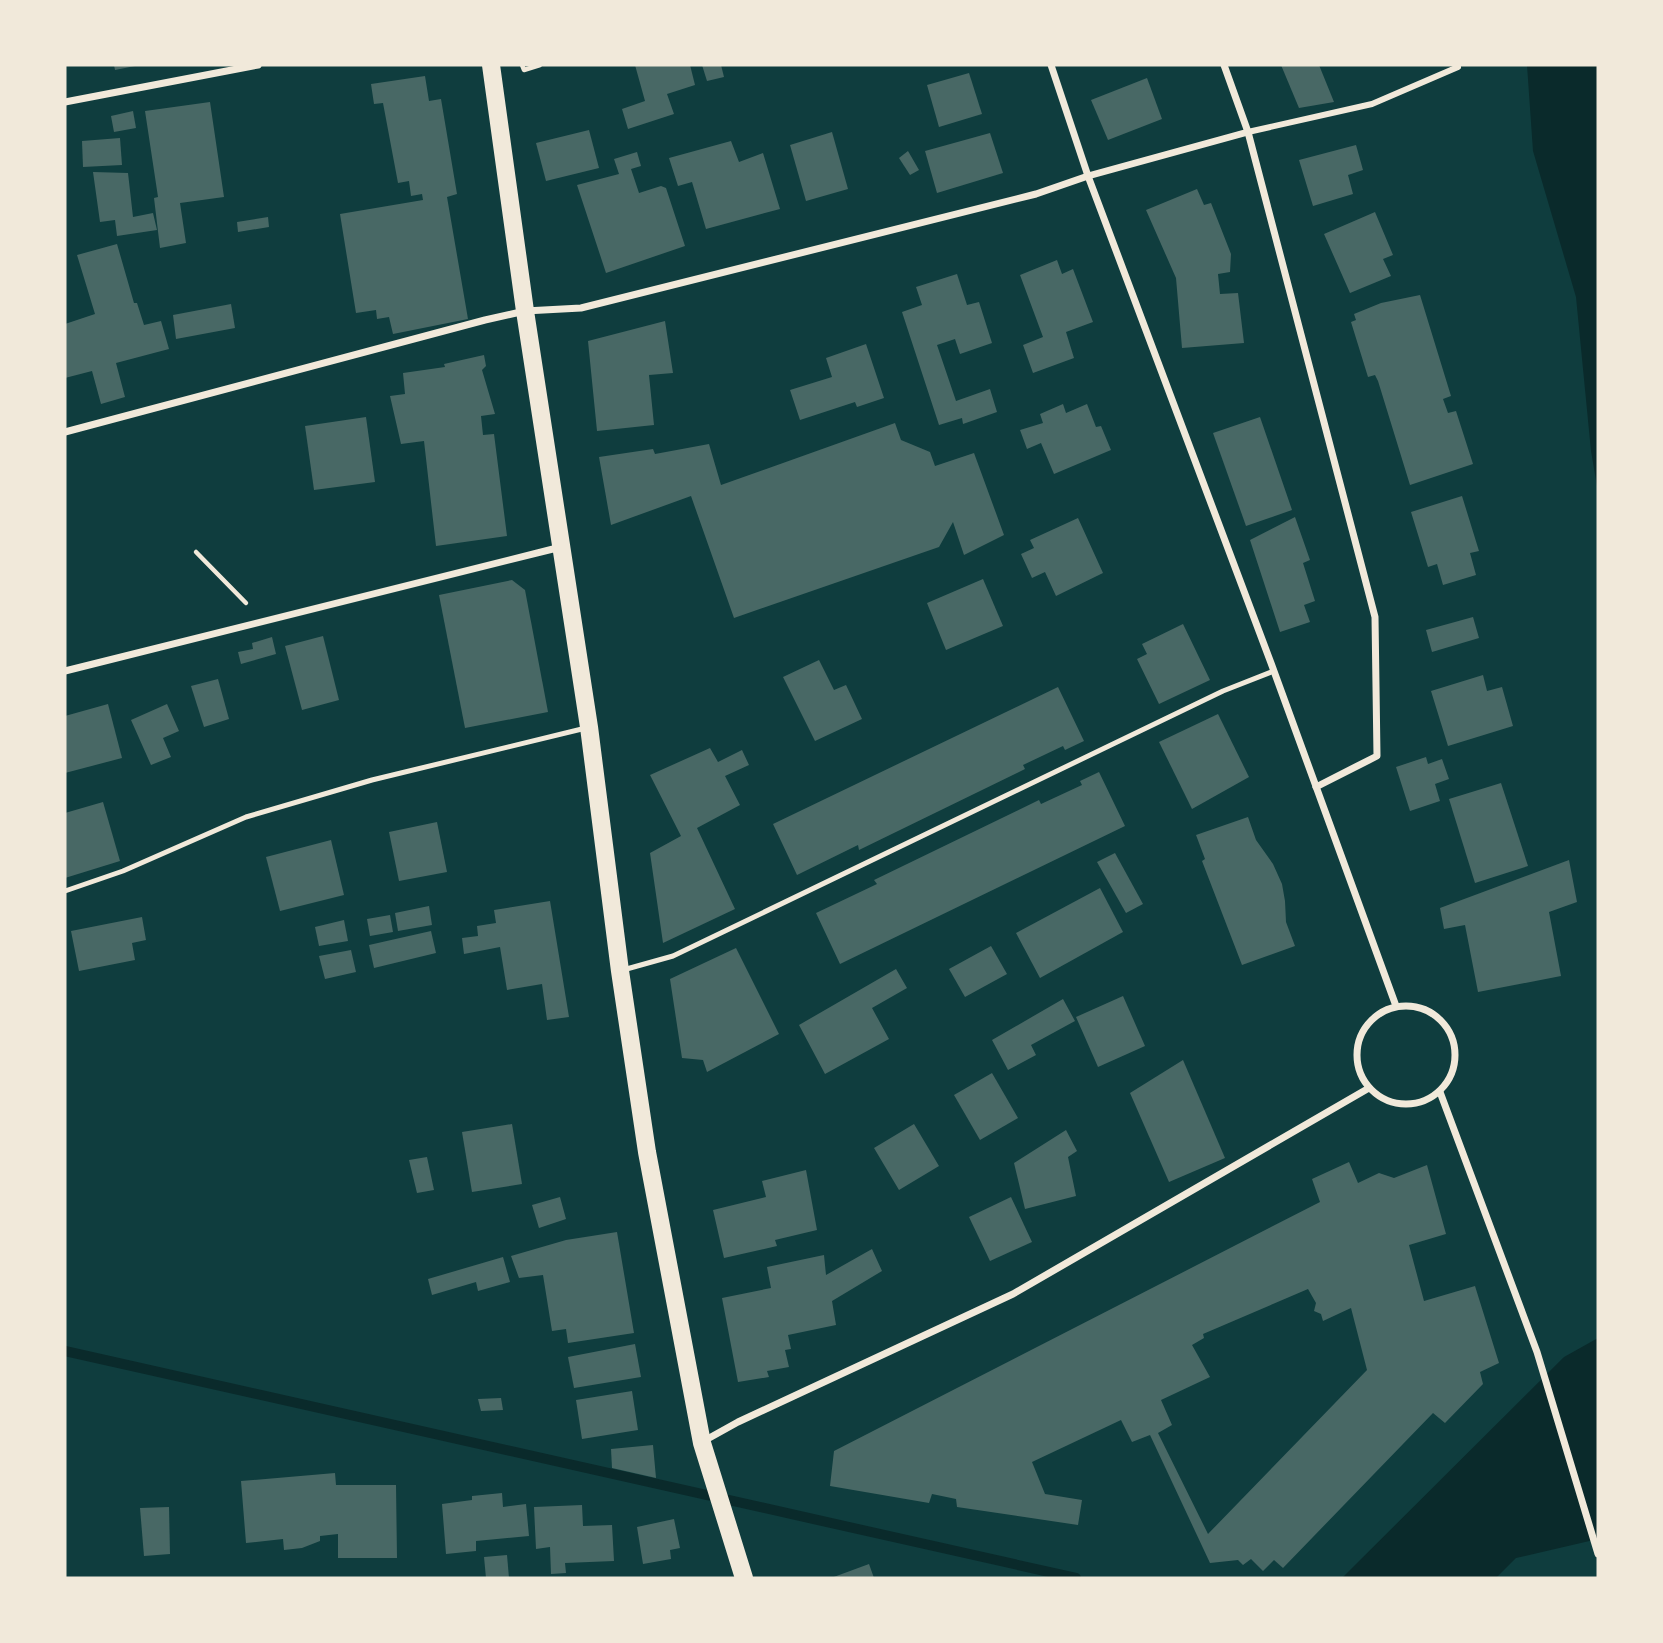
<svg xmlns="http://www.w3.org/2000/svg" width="1663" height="1643" font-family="'Source Sans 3',sans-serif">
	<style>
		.water { fill: #0a2a2b }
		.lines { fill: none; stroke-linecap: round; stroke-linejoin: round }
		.stream { stroke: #0a2a2b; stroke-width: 10 }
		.building { fill: #486865; fill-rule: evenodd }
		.path { stroke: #f1e9da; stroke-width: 4.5 }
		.service { stroke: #f1e9da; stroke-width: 5 }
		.pedestrian { stroke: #f1e9da; stroke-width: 6 }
		.minor { stroke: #f1e9da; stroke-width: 7 }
		.primary { stroke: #f1e9da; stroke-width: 18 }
	</style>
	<rect width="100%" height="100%" fill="#0f3d3e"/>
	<g class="water">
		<polygon points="1527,65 1598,65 1598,492 1591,451 1576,297 1533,151"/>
		<polygon points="1598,1338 1598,1539 1516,1558 1496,1578 1342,1578 1564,1357"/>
	</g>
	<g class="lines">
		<polyline class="stream" points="65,1351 1076,1578"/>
	</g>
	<g class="building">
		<polygon points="114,65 135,65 135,66 115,70"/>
		<polygon points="635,65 690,65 695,85 667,94 674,114 628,129 622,109 645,101"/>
		<polygon points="702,65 721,65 724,77 707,81"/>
		<polygon points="1281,65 1319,65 1334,102 1299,108"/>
		<polygon points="969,73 982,114 939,127 927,85"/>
		<polygon points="425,76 429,101 441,99 457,194 447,197 468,319 393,334 389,317 377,319 376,310 356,313 340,214 423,200 422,194 411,196 409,181 398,183 383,103 374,104 371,84"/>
		<polygon points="1147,78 1162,119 1108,140 1091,100"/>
		<polygon points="210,102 224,197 180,203 186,243 160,248 154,198 158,197 145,111"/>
		<polygon points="133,111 136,128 114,132 111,116"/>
		<polygon points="589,130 599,168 546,181 536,143"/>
		<polygon points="832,132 848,189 806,201 790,145"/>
		<polygon points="990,133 1003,173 937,193 925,151"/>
		<polygon points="120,138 122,165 83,167 82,141"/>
		<polygon points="731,141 739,162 763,153 780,209 706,229 692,182 678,186 669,158"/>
		<polygon points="1356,145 1363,170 1348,175 1353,194 1313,206 1299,160"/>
		<polygon points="908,151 919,170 910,175 899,158"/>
		<polygon points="637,152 641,166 631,169 639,193 661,186 666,188 685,246 606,273 577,185 619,174 614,159"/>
		<polygon points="93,172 128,173 133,217 153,213 157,230 117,236 115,220 100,222"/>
		<polygon points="1197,189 1204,205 1211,203 1231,254 1230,272 1218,274 1220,294 1238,293 1244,343 1182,348 1176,278 1146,210"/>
		<polygon points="1375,212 1393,255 1383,259 1391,276 1350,293 1324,234"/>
		<polygon points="268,217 269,227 238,232 237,222"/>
		<polygon points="117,244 134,303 137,303 144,325 161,321 169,349 116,363 125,397 101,404 92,371 65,378 65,324 95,314 77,255"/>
		<polygon points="1057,260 1062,274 1073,269 1093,322 1066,332 1074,358 1033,373 1023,345 1043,337 1020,275"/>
		<polygon points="957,274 967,305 979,302 992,343 960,354 955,339 937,345 956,401 990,389 997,412 963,424 962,418 939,425 902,312 922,305 916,287"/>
		<polygon points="1420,295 1451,396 1443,399 1448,413 1456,411 1473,464 1410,485 1378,381 1375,375 1368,377 1351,322 1356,320 1354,314 1381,303"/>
		<polygon points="231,304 235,328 176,339 173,315"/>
		<polygon points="665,321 673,373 649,375 654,425 597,431 588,341"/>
		<polygon points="866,344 884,398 857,407 855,402 800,420 790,390 832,377 826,358"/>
		<polygon points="484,355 486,366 482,370 495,414 481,416 483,435 494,434 507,536 436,546 424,441 401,444 390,396 405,394 403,373 445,367 444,364"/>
		<polygon points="1063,404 1066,413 1087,404 1096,427 1101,426 1111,450 1054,474 1041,443 1027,449 1020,430 1043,423 1040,414"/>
		<polygon points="366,417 375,482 314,490 305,426"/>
		<polygon points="1260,417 1292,510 1246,526 1213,433"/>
		<polygon points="895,423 901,440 930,452 935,466 974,453 1004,535 964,555 953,522 939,547 734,618 691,496 611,525 599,457 653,449 655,454 709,444 721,485"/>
		<polygon points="1462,496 1479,551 1470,553 1476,575 1443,585 1437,564 1428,567 1411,512"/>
		<polygon points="1295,517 1310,560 1303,563 1315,601 1304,605 1310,622 1280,632 1250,540"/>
		<polygon points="1078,518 1103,573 1056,596 1045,572 1032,578 1021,554 1034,548 1030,540"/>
		<polygon points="983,579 1003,626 946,650 927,603"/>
		<polygon points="512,580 525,590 548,712 465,728 439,595"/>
		<polygon points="1473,617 1479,638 1432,652 1426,630"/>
		<polygon points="1183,624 1210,680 1159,704 1137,659 1147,654 1142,644"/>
		<polygon points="323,636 339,700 302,710 285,646"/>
		<polygon points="272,637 276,654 241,664 238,652 253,649 252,643"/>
		<polygon points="819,660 834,690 846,685 862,719 815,741 783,677"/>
		<polygon points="1483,675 1487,691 1502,687 1513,726 1448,746 1431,691"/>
		<polygon points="218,679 229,719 204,727 191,686"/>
		<polygon points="1058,687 1084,741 1065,750 1063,746 1023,765 1025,769 859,850 858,845 797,875 773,824"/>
		<polygon points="108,704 122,758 65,773 65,716"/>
		<polygon points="167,704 179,731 163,738 171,757 151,765 131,720"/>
		<polygon points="1218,714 1249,777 1192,809 1159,742"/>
		<polygon points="710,748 718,762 742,750 749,765 725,776 740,805 697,828 735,909 663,943 650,853 681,836 650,775"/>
		<polygon points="1426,757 1428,764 1442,759 1449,779 1435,784 1440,801 1410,811 1396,767"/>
		<polygon points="1099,772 1125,826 840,964 816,913 877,884 874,880 1039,800 1041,804 1082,785 1080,781"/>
		<polygon points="1501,783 1528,866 1475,883 1449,799"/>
		<polygon points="103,802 120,861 65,878 65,813"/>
		<polygon points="1248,817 1256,840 1273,864 1282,884 1285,901 1286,922 1295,946 1242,965 1202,861 1205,859 1196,835"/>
		<polygon points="437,822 447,872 399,881 389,832"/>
		<polygon points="331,840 344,895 280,911 266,857"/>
		<polygon points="1115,853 1143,904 1126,913 1097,862"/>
		<polygon points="1569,860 1577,902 1549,912 1561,976 1478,992 1465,925 1444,929 1440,908"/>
		<polygon points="1100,888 1123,932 1040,978 1016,933"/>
		<polygon points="550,901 569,1017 547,1020 542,984 507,990 500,947 464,954 462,938 478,936 477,926 496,923 494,910"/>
		<polygon points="429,906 432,925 398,931 395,913"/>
		<polygon points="390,915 393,932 370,936 367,919"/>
		<polygon points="142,917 146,940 132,943 135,960 79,971 71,931"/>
		<polygon points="344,920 348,941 319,946 315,927"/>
		<polygon points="431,931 436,953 374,968 369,945"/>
		<polygon points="991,946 1007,974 965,997 949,969"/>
		<polygon points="736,948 779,1034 707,1072 703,1060 682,1058 670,979"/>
		<polygon points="351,950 356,972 325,979 319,956"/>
		<polygon points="896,969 907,988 872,1008 889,1039 825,1074 799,1025"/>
		<polygon points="1123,996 1145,1046 1098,1067 1076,1017"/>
		<polygon points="1063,999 1075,1021 1031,1045 1036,1055 1008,1070 992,1040"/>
		<polygon points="1183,1060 1225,1158 1169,1182 1130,1093"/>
		<polygon points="992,1073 1018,1118 980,1140 954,1095"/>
		<polygon points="512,1124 522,1184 472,1192 462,1132"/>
		<polygon points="914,1124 939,1166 899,1190 874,1148"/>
		<polygon points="1066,1130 1077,1151 1068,1157 1076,1196 1025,1209 1014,1163"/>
		<polygon points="427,1157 434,1190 417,1193 409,1160"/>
		<path d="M1349,1162L1358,1183L1379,1173L1394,1178L1427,1165L1446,1234L1409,1245L1424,1301L1475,1286L1499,1363L1480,1372L1483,1384L1445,1423L1433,1413L1283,1568L1274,1560L1263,1571L1251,1559L1243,1565L1238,1560L1210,1563L1150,1435L1132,1442L1121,1420L1032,1462L1045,1494L1082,1500L1078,1525L957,1507L956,1499L932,1494L929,1503L830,1486L834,1451L1320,1202L1312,1179ZM1308,1289L1316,1303L1314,1311L1321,1314L1323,1321L1351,1308L1367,1370L1208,1534L1158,1433L1172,1425L1161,1400L1210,1377L1192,1345L1204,1338L1203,1334Z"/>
		<polygon points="806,1170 817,1230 775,1240 777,1246 724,1258 713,1210 766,1197 762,1181"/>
		<polygon points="560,1197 566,1219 539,1228 532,1205"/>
		<polygon points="1011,1197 1032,1242 990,1261 969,1217"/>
		<polygon points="617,1232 634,1333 568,1343 566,1329 552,1331 543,1275 519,1278 511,1256 566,1240"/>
		<polygon points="872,1249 882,1271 832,1301 836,1325 788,1335 791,1349 785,1350 789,1367 767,1371 769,1377 738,1382 722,1298 771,1288 767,1267 824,1255 826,1275"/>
		<polygon points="503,1257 510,1282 478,1291 476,1282 432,1295 428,1279"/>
		<polygon points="635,1344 641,1377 574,1388 568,1357"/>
		<polygon points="632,1391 638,1430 582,1439 576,1400"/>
		<polygon points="501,1398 503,1410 481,1411 478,1399"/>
		<polygon points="653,1445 656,1478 612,1468 611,1449"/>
		<polygon points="335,1473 336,1485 396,1485 397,1558 338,1558 338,1534 320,1536 320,1541 302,1548 284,1550 283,1539 246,1543 241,1481"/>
		<polygon points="502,1493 503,1507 526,1504 529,1536 476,1541 476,1551 446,1554 442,1504 472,1500 472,1496"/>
		<polygon points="582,1505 583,1526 612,1525 614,1561 565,1563 566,1573 551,1574 550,1547 536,1549 534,1507"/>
		<polygon points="169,1507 170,1554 144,1556 140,1508"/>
		<polygon points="674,1519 680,1548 670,1550 671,1559 643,1564 637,1527"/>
		<polygon points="507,1555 509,1578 486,1578 484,1557"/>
		<polygon points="869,1564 874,1578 831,1578"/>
	</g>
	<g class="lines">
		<g class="path">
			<polyline points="522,65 524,70 540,65"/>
			<polyline points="196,552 246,603"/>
		</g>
		<g class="service">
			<polyline points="65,891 123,871 246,817 372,780 586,728"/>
			<polyline points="623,970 673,956 1223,691 1274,671"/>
		</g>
		<polyline class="pedestrian" points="1248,132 1372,104 1458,67"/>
		<g class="minor">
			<polyline points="1051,65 1088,176 1271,663 1396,1006"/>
			<polyline points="1224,65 1248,132 1375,617 1377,756 1316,787"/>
			<polyline points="65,102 258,65"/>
			<polyline points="65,432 485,320 525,311 581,308 1036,194 1088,176 1248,132"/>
			<polyline points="65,671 561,547"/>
			<circle cx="1406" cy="1055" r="49"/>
			<polyline points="1440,1092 1537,1352 1598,1554"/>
			<polyline points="702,1442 738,1422 1013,1294 1369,1088"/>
		</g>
		<polyline class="primary" points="491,65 525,311 589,727 620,971 647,1152 702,1443 744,1578"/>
	</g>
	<rect width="1663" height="1643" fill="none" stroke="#f1e9da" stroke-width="133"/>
</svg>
